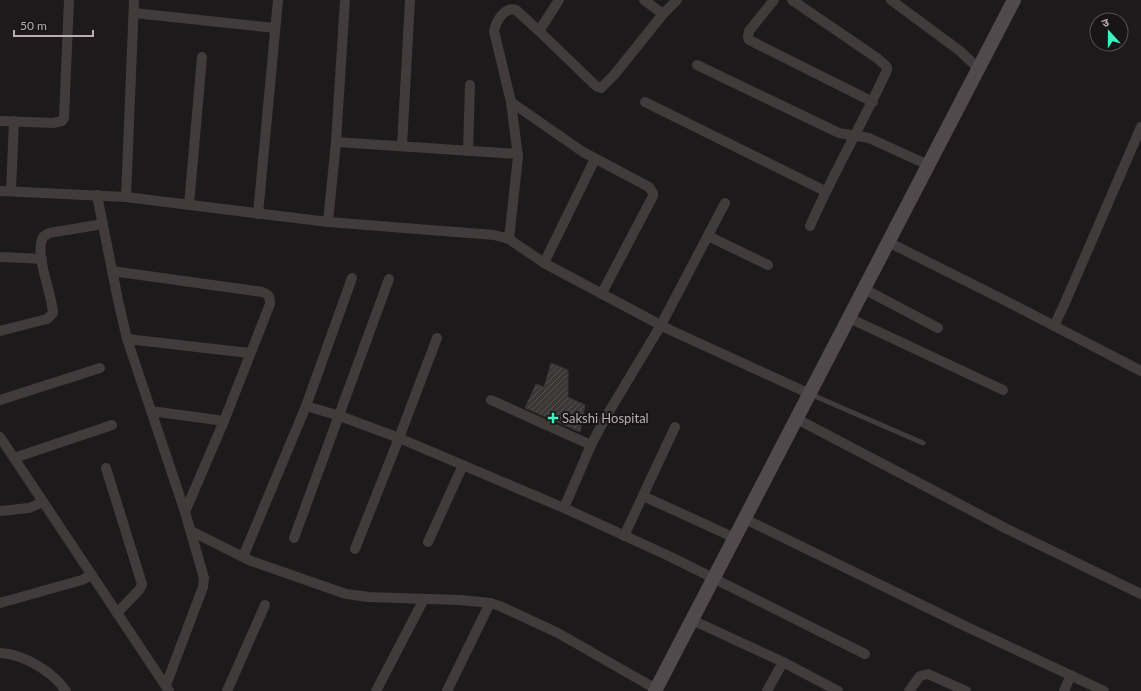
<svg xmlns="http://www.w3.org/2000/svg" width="1141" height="691" font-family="Lato,'Noto Sans Devanagari',sans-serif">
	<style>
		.building { fill: url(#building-hatch); stroke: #383434 }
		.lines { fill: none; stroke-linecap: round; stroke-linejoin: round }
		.service { stroke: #413b3c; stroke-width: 5 }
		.minor { stroke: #413b3c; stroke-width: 10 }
		.secondary { stroke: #51494b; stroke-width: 14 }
		.poi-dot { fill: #3ef1c0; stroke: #171515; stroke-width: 1.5 }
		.labels { text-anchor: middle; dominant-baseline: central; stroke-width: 4; stroke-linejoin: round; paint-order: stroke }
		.poi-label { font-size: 13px; fill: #bcadb0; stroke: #171515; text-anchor: start }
	</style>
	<defs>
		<pattern id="building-hatch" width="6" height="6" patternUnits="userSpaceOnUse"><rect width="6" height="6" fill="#3b3737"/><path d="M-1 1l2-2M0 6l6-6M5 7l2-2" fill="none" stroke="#555151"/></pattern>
	</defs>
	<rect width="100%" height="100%" fill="#1c1a1a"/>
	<polygon class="building" points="551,363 568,370 568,397 585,405 580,432 525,408 536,384 544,387"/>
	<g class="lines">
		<polyline class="service" points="810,394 923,443"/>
		<g class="minor">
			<polyline points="644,0 663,14"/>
			<polyline points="774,0 749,31 748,37 749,40 873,102"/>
			<path d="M792,0L877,58L887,67V70C863,123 833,173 810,226"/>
			<polyline points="891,0 960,51 979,69"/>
			<polyline points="134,13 275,28"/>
			<polyline points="539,31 596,86 601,88 614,75 663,14 677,0"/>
			<polyline points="697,65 839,133 869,138 928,165"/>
			<polyline points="511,102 583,152 649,187 653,193 653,196 602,293"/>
			<polyline points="645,102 825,191"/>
			<polyline points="0,121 53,123 62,121 64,118 69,0"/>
			<polyline points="336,142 518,154"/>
			<polyline points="402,146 410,0"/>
			<polyline points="468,151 470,85"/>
			<polyline points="0,191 126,197 328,222 494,235 509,239 544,263 668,329 810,394"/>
			<polyline points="11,191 14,121"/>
			<polyline points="97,195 118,300 127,339 185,512 204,578 203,587 166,685"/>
			<polyline points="126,197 134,0"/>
			<polyline points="189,205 202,57"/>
			<polyline points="258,214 278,0"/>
			<polyline points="328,222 336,142 345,0"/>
			<polyline points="708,236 768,265"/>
			<path d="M509,239L518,157L511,102L494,31C496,22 504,6 516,10L539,31L559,0"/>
			<polyline points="888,242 1008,302 1141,371"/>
			<polyline points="0,257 42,259"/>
			<polyline points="544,263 595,159"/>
			<path d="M112,271L262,292C269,294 270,297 270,304L224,421L185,512"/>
			<polyline points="864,289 938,328"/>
			<polyline points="849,318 1003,390"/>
			<polyline points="1054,326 1064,305 1141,127"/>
			<path d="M0,331L47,319L53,313C52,293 34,254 43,237L49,233L103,224"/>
			<polyline points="127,339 249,353"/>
			<polyline points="0,400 100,368"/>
			<polyline points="491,400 591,445"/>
			<polyline points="306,406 340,416 399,438 564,508 671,557 865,654"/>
			<polyline points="151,411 224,421"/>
			<polyline points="797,419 1005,528 1141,594"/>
			<polyline points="0,437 169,691"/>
			<polyline points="14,458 112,425"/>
			<polyline points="106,468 142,584 140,589 117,613"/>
			<polyline points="643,496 735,538"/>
			<polyline points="564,508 591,445 607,415 661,325 725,203"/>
			<polyline points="0,511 29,508 43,502"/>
			<polyline points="745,519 965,626 1104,691"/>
			<polyline points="191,531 251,561 346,594 369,597 460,600 490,603 500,606 558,633 656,689"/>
			<polyline points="624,536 675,427"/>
			<polyline points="294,538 389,279"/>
			<polyline points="428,542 463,465"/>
			<polyline points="355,549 399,438 437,338"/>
			<polyline points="243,557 306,406 352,278"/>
			<polyline points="0,603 82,580 92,575"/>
			<polyline points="692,620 783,662 838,691"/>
			<path d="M0,653C24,654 53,672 66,691"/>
			<polyline points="227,691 265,605"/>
			<polyline points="376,691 424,599"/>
			<polyline points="447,691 490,603"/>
			<polyline points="767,691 783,662"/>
			<polyline points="909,691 920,676 928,674 966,691"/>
			<polyline points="1064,691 1071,675"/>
		</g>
		<polyline class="secondary" points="655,691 1014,0"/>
	</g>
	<path class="poi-dot" d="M551 412h4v4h4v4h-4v4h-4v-4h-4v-4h4z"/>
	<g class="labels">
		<g class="poi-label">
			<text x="562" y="418">Sakshi Hospital</text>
		</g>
	</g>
	<g transform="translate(1109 32) rotate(339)"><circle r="19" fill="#171515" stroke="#595253"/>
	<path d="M0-3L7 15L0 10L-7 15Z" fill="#3ef1c0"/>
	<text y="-6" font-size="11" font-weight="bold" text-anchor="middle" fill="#bcadb0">उ</text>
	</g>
	<path d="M14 30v6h79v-6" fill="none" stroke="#bcadb0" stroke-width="2"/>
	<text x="20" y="30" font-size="12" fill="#bcadb0" stroke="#171515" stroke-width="3" paint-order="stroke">50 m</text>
</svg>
